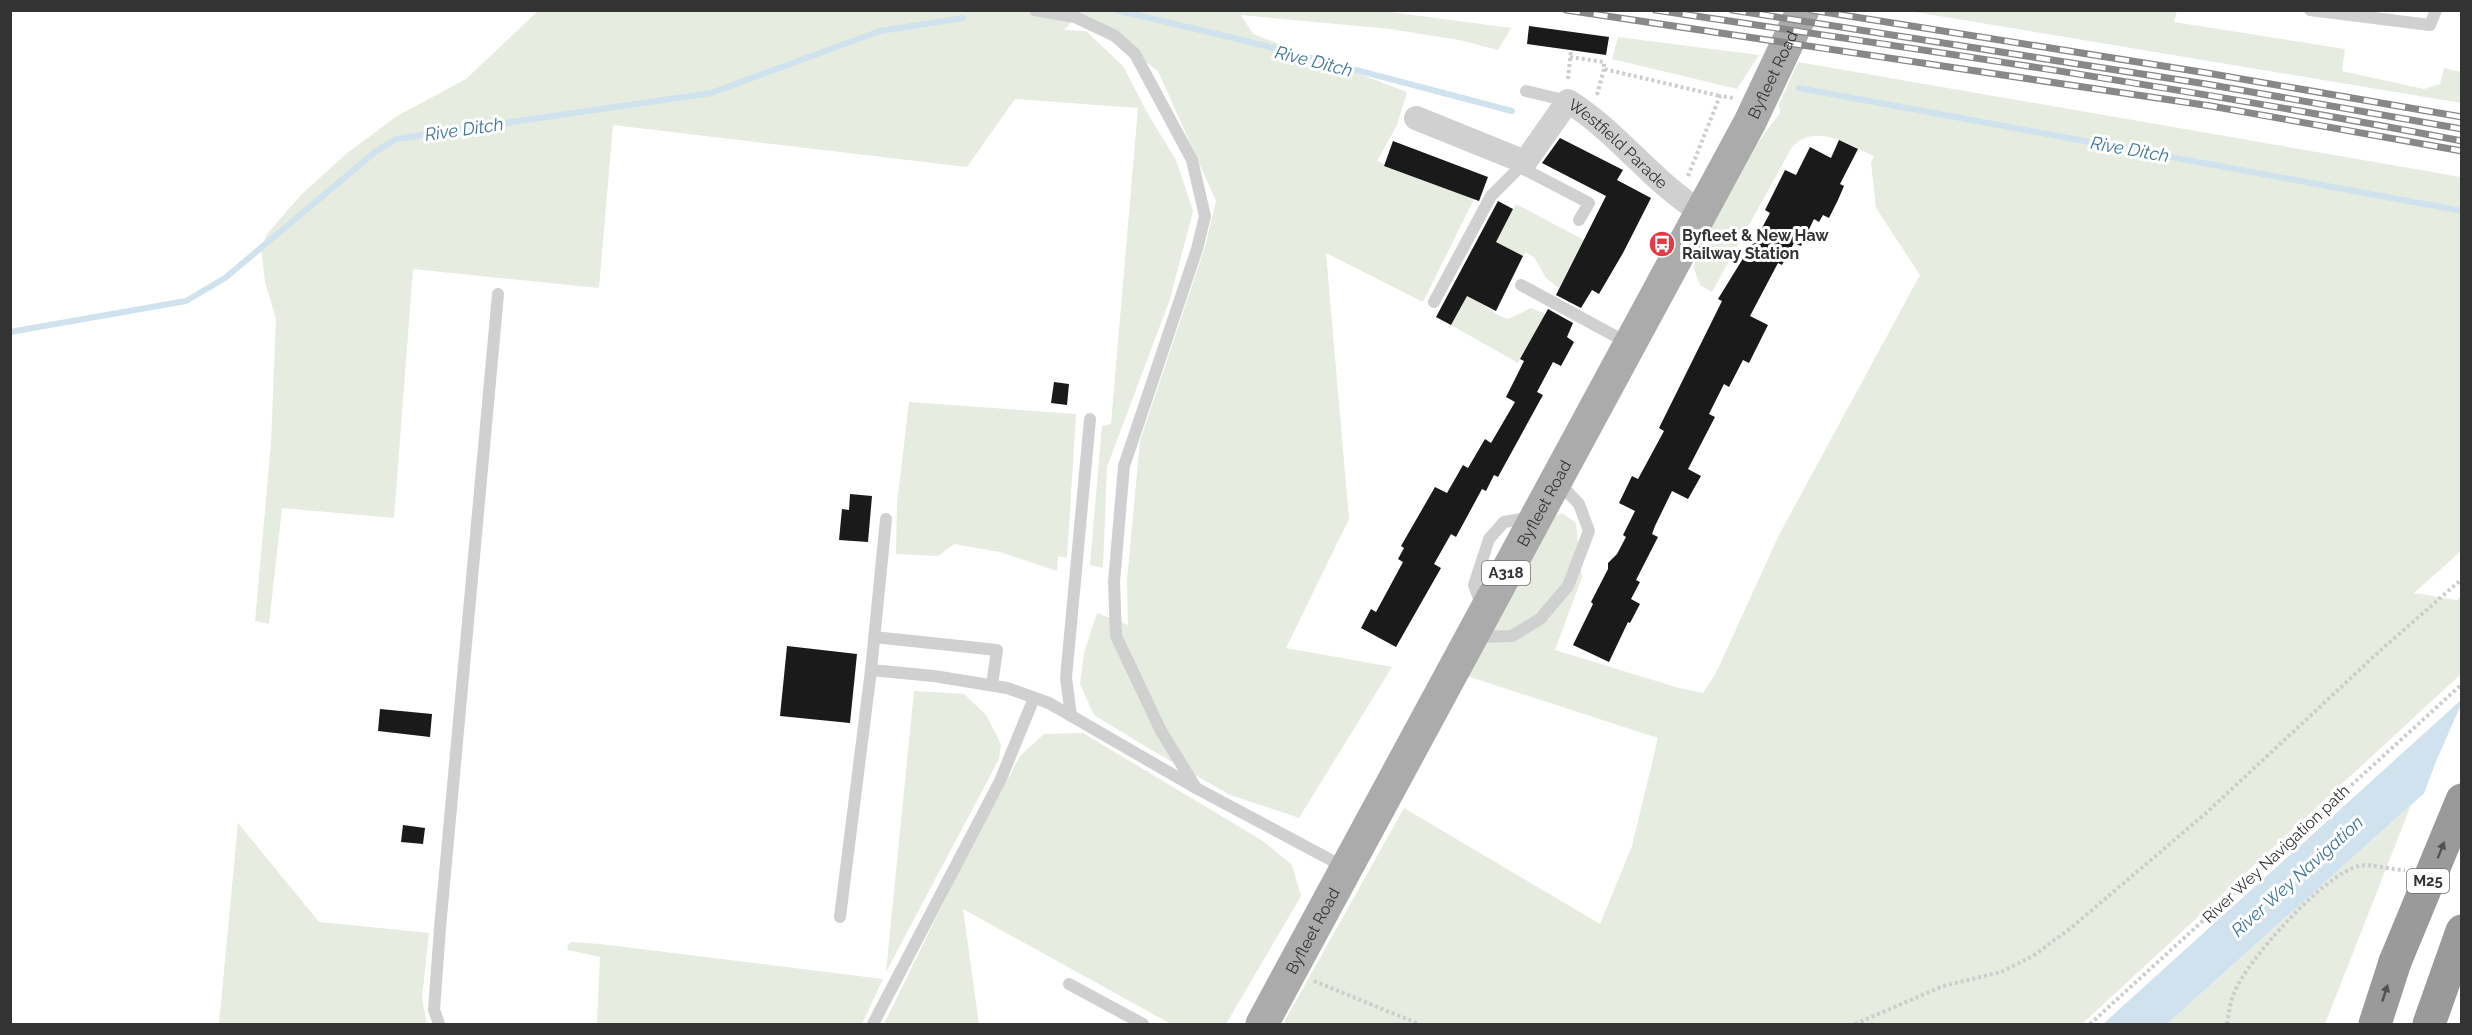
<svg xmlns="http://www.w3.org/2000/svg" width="2472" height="1035" font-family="Raleway,sans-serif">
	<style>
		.green { fill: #e6ecdf }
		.water { fill: #cfe2ee }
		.pier { fill: #fff }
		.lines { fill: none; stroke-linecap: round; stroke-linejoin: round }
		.stream { stroke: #cfe2ee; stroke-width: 6 }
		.building { fill: #1a1a1a }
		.path { stroke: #cdcdcd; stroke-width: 4; stroke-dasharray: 3 3; stroke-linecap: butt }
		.service { stroke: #d0d0d0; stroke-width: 12 }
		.minor { stroke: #d0d0d0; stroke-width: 24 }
		.primary { stroke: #ababab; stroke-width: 33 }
		.motorway { stroke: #9a9a9a; stroke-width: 33 }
		.rail-casing { stroke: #888; stroke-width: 7 }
		.rail { stroke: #fff; stroke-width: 4.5; stroke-dasharray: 14; stroke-linecap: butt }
		.motorway-bridge { stroke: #9a9a9a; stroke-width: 33 }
		.oneway { fill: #525252 }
		.labels { text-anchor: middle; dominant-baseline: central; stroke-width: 6; stroke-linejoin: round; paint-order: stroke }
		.shield { fill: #fff; stroke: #707070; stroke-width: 1.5 }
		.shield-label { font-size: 15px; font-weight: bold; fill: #333 }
		.street-label { font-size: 16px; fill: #333; stroke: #fff }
		.poi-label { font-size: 16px; font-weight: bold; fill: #333; stroke: #fff; text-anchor: start }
		.water-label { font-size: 18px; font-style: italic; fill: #3f7597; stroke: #fff }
	</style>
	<rect width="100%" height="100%" fill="#fff"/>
	<g class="green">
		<polygon points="1375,10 1511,28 1498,50 1459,40 1390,29 1241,15 1253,34 1407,92 1397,125 1377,161 1474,199 1423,302 1326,253 1349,519 1286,648 1392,667 1299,818 1230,795 1153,751 1094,715 1080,684 1084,653 1097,613 1128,625 1127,580 1140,441 1205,247 1216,201 1158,71 1135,54 1075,18 1064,30 1086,31 1123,66 1148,114 1176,160 1193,211 1170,299 1107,467 1103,568 1090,565 1102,426 1111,424 1138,108 1015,99 967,167 613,125 599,288 413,269 394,518 282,508 269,624 255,621 271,444 276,319 265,282 261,248 267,234 301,195 346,154 397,116 466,79 538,11"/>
		<polygon points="1909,11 2177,11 2174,22 2345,49 2342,71 2424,89 2440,84 2444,68 2461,72 2461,103"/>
		<polygon points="1618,37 1759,55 1737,89 1612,59"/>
		<path d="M1798,62L2461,177V551L2414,593L2457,600L2461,596V674L2082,1024H1283L1404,808L1600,924L1632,846L1658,738L1464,675L1551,517L1562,513L1576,523L1582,577L1555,650L1679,688L1703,693L1716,673L1779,535L1920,275L1876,208L1871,163L1874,156C1848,145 1816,122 1792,147L1712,292L1700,285L1694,269L1696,253L1748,156L1780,113L1779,105Z"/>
		<path d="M1516,204L1584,240L1559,288L1546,278L1534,257L1526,252L1523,256L1508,249L1480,303C1489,308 1499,317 1508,319L1531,308L1545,314L1518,363L1451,325Z"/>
		<polygon points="909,402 1076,414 1067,558 1058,556 1057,571 1000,552 954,544 938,556 896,554 897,504"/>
		<polygon points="914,691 964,694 986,715 1001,744 999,759 886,972"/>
		<polygon points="1083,733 1263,841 1292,865 1301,896 1226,1024 1171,1024 963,909 979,1024 884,1024 958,873 1020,756 1044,734"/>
		<polygon points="2411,805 2325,1024 2167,1024"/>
		<polygon points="238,823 319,922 429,933 422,998 427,1024 219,1024"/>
		<polygon points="571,942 600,944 883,979 862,1024 597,1024 600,957 568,950 567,946"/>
	</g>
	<polygon class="water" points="2461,700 2461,760 2167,1024 2103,1024"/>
	<polygon class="pier" points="2461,705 2462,764 2421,801 2437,759"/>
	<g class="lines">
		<g class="stream">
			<polyline points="1116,10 1246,41 1512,111"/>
			<polyline points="1799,88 2462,211"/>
			<polyline points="10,332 186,301 225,278 375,152 396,139 711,93 880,31 963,18"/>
		</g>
	</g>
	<g class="building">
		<polygon points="1529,26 1609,37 1606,55 1527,44"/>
		<polygon points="1560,138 1623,170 1617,180 1651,198 1623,253 1599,294 1592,290 1581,308 1556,295 1606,196 1542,163"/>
		<polygon points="1839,140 1858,149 1840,184 1844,186 1838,200 1829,218 1823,215 1819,222 1814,219 1801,246 1794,243 1782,265 1778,263 1750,316 1768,325 1749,363 1743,360 1729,387 1724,384 1709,414 1715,417 1688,469 1701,476 1688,499 1672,491 1655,526 1652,534 1658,537 1636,580 1640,582 1631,599 1640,604 1630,623 1628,622 1609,662 1573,645 1593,604 1591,602 1608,569 1608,563 1617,554 1626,537 1623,535 1635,511 1619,503 1632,476 1638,479 1664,431 1659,428 1722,301 1718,299 1763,226 1770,213 1765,210 1785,170 1796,175 1810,147 1831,158"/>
		<polygon points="1393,141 1488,177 1479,201 1384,166"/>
		<polygon points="1498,201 1513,209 1496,242 1523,256 1496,311 1467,296 1451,325 1436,317"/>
		<polygon points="1548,309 1573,323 1567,337 1574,342 1561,366 1553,362 1537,392 1543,395 1498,477 1494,475 1486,491 1482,489 1456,537 1451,534 1434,564 1441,568 1396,647 1361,628 1371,609 1376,612 1403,562 1398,559 1404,548 1401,546 1435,487 1447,493 1463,465 1468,468 1485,439 1491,443 1515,402 1506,397 1524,361 1520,359"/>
		<polygon points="1054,382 1069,384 1067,405 1051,403"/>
		<polygon points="850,494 872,496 868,542 839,540 842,509 849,510"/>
		<polygon points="787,646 857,654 850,723 780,716"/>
		<polygon points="380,709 432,714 430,737 378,731"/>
		<polygon points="403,825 425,828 423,844 401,842"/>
	</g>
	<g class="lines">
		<g class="path">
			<polyline points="1570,57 1604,62 1604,69 1720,96"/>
			<polyline points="1568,79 1571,50"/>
			<polyline points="1597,95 1604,69"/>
			<polyline points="1688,176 1720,96 1734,98"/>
			<polyline points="1314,981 1419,1024"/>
			<polyline points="1855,1024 1943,986 2001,972 2033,956 2072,927 2205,814 2383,648 2462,579"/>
			<polyline points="2090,1024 2462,684"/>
			<path d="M2227,1024C2229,1014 2230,1002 2234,993C2247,960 2324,874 2359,866C2369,863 2392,870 2405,870"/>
		</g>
		<g class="service">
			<polyline points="1035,10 1075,17 1115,36 1135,54 1192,160 1205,216 1197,249 1124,466 1114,582 1116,636 1161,731 1196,788"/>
			<polyline points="2310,10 2430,25 2436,10"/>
			<polyline points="1526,91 1568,101"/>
			<polyline points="1520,167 1589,203 1579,220"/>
			<polyline points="1521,285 1628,343"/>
			<polyline points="1434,302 1491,196 1525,162"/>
			<polyline points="1482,607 1474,585 1489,539 1504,522 1533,517"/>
			<polyline points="874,637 997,650 992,685"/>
			<polyline points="1476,637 1512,636 1540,619 1568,586 1589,531 1579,504 1557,481"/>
			<polyline points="871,670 934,676 1007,688 1049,703 1196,788 1346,868"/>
			<polyline points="1071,716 1066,678 1090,419"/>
			<polyline points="840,917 871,670 886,519"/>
			<polyline points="1069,984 1143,1024"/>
			<polyline points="439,1024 434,1010 440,928 498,294"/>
			<polyline points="873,1024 1000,781 1034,698"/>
		</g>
		<path class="minor" id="s1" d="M1416,118L1525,162L1568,101C1618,132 1651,181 1701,212"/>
		<path class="primary" id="s2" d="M1262,1024L1750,122L1803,10"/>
		<g class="motorway">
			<polyline points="2375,1024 2395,962"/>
			<polyline points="2429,1024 2462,931"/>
		</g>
		<defs>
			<g id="rail">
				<polyline points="1566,10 2211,106 2462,151"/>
				<path d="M1655,10C1924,50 2194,89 2462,141"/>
				<polyline points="1732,10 2206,84 2462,129"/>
				<polyline points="1811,10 2207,73 2462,117"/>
			</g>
		</defs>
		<use href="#rail" class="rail-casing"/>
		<use href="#rail" class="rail"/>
		<polyline class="motorway-bridge" points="2395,962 2462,800"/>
	</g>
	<defs><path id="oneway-solid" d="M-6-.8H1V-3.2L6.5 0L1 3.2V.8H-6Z" transform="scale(1.5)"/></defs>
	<g class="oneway">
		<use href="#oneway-solid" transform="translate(2441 850) rotate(-68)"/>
		<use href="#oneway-solid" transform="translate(2385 993) rotate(-72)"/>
	</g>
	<defs>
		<symbol id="bus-disc" viewBox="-11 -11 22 22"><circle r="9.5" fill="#e63946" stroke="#fff"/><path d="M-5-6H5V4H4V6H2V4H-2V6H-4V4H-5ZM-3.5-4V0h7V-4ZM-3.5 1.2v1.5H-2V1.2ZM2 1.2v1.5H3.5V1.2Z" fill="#fff"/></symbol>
	</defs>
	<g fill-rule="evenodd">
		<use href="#bus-disc" x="1647" y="229" width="30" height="30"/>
	</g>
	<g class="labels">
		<g class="shield">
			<rect x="1482" y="561" width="48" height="24" rx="4.5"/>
			<rect x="2407" y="869" width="42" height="24" rx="4.5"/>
		</g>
		<g class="shield-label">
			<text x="1506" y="573">A318</text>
			<text x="2428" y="881">M25</text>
		</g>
		<g class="street-label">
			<text stroke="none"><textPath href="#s2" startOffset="1078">Byfleet Road</textPath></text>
			<text stroke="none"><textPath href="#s1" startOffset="258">Westfield Parade</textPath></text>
			<text stroke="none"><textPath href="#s2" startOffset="592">Byfleet Road</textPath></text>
			<text transform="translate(2276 854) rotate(-43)">River Wey Navigation path</text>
			<text stroke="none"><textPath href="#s2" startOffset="106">Byfleet Road</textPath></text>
		</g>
		<g class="poi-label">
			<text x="1682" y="235">Byfleet &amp; New Haw<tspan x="1682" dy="18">Railway Station</tspan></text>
		</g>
		<g class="water-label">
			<text transform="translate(1314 61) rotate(14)">Rive Ditch</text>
			<text transform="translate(464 129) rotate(-8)">Rive Ditch</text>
			<text transform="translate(2130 149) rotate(10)">Rive Ditch</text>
			<text transform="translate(2297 876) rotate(-42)">River Wey Navigation</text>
		</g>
	</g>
	<rect width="2472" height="1035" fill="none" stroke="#333333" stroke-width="24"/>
</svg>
